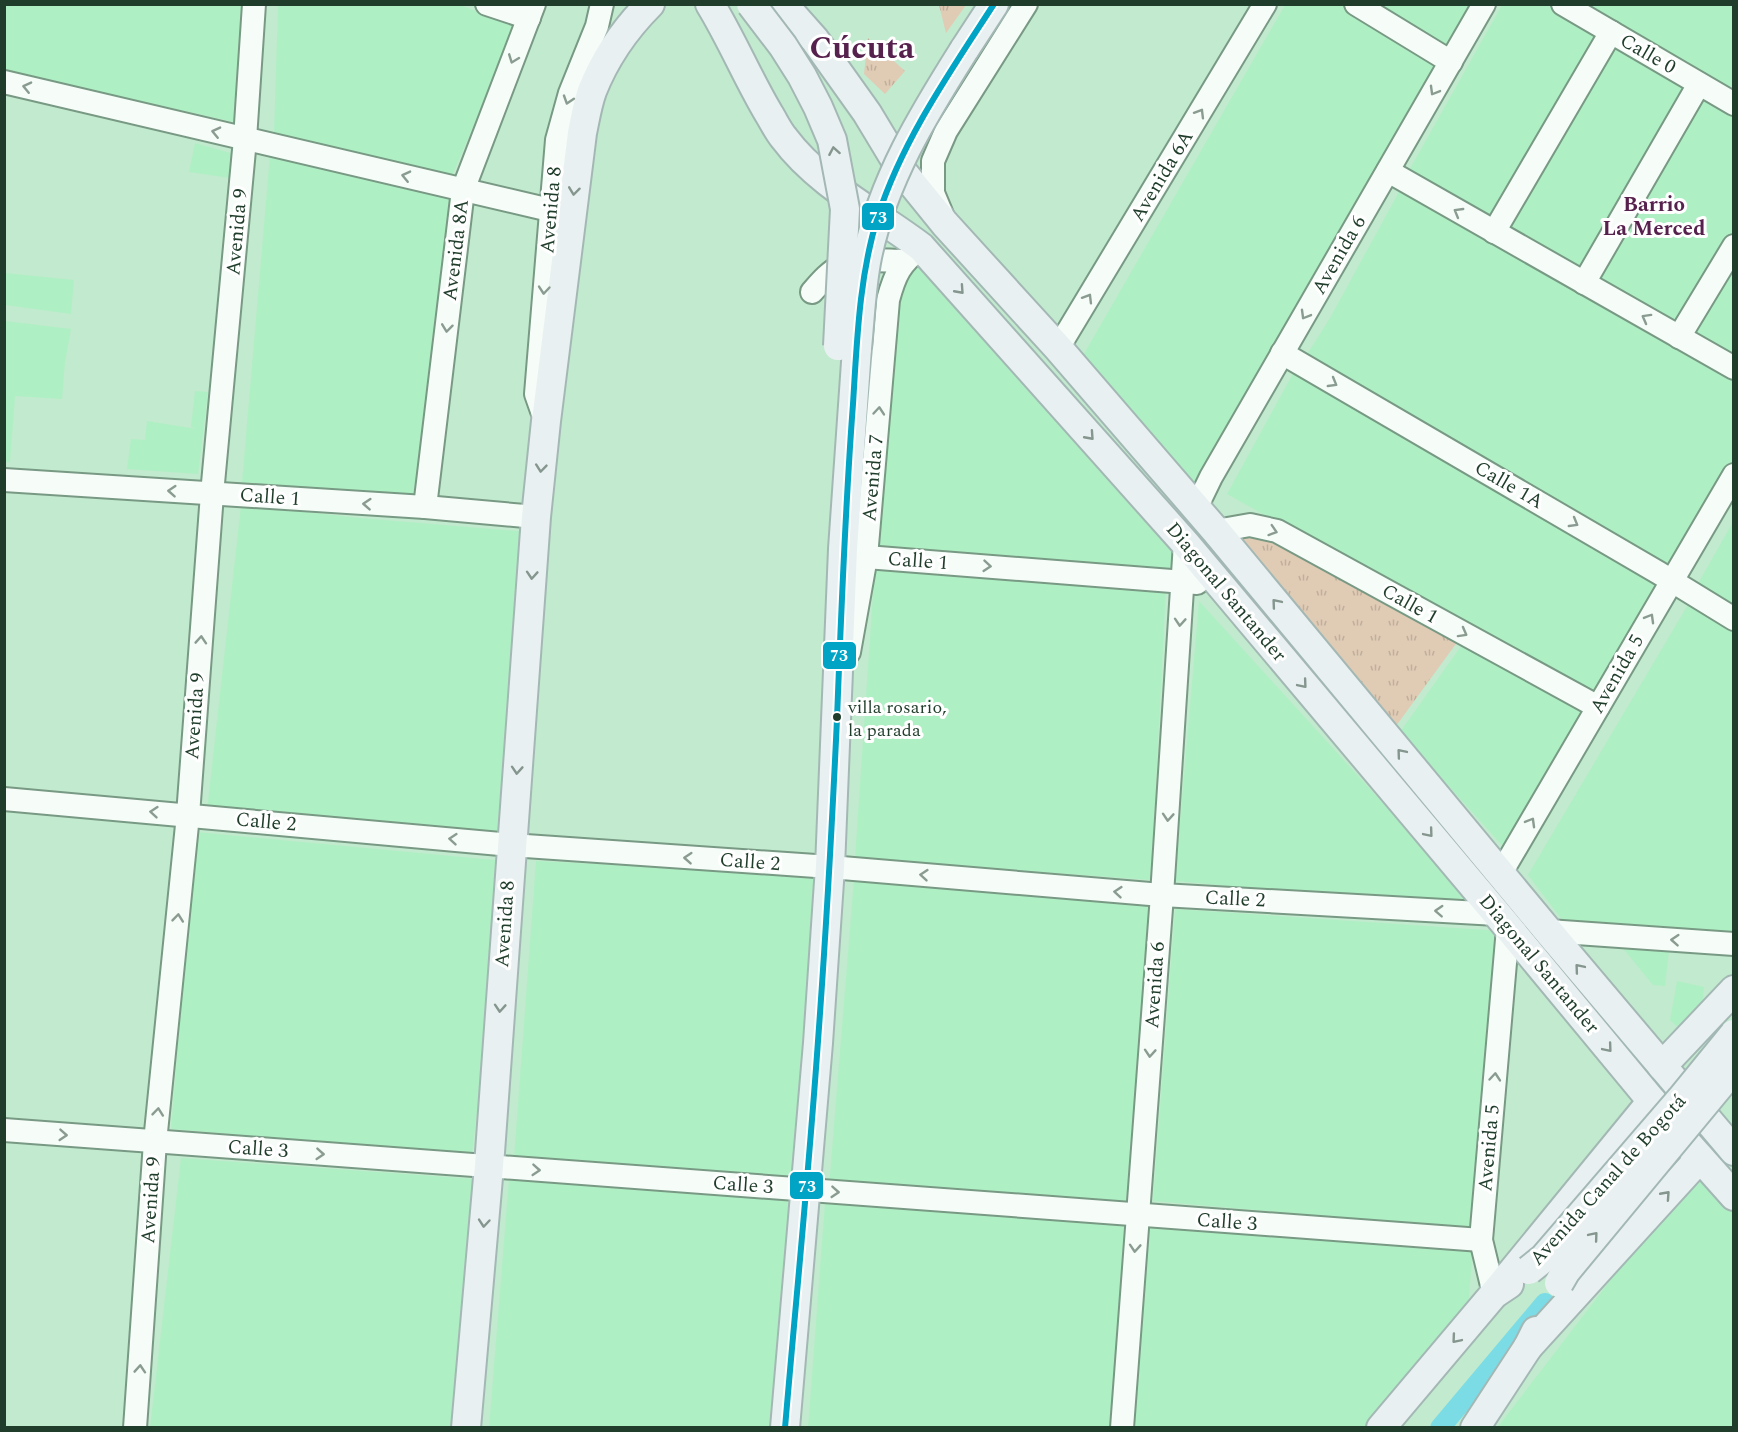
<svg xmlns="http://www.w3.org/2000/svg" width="1738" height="1432" font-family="Spectral,serif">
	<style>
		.built { fill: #afefc4 }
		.park { fill: url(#park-tufts) }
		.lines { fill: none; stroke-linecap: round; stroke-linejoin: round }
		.canal { stroke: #7bdce6; stroke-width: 20 }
		.minor-casing { stroke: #789984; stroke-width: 26 }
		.major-casing { stroke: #a3b8b4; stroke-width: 32 }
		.minor { stroke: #f6fcf8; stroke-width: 22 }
		.major { stroke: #e9f0f1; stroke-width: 28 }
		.major-bridge-casing { stroke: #a3b8b4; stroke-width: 32; stroke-linecap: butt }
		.major-bridge { stroke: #e9f0f1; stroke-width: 28 }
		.bus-1-casing { stroke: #fff; stroke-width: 10 }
		.bus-1 { stroke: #02a4c6; stroke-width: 6 }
		.oneway { stroke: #8a9c91 }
		.oneway2 { stroke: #84968e }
		.bus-dot { fill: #1f3d2a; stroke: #fff; stroke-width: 2 }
		.labels { text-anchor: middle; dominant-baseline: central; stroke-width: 6; stroke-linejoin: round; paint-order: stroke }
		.bus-label { font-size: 18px; fill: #1f3d2a; stroke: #fff; text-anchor: start }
		.street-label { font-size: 20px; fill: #1f3d2a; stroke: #fff }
		.neighbourhood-label { font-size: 21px; font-weight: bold; fill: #57214e; stroke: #fff }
		.town-label { font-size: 32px; font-weight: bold; fill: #57214e; stroke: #fff }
		.line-badge { stroke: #fff; stroke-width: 2 }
		.badge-label { font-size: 16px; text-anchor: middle; font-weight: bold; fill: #fff }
	</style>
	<defs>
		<pattern id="park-tufts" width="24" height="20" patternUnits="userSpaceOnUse" patternTransform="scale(1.5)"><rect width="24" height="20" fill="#e0cbb5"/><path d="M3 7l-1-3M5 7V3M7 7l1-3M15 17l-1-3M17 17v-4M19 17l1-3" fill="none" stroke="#c0af9c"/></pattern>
	</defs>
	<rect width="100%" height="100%" fill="#c2eace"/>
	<g class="built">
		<polygon points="5,5 257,5 248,125 5,71"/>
		<polygon points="278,5 460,5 516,27 451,178 274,134"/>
		<polygon points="1285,5 1341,5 1442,66 1197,488 1081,359"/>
		<polygon points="1369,5 1476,5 1448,53"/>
		<polygon points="1502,5 1550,5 1733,111 1733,362 1407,174"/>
		<polygon points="1589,5 1733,5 1733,90"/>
		<polygon points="195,143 234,154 230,178 189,172"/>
		<polygon points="270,155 451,194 440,294 425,501 242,482"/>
		<polygon points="1400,190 1733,374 1733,464 1669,574 1304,359 1330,318"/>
		<polygon points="915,255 1181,547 1172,571 878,548 903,267"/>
		<polygon points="5,273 74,280 71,314 5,305"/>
		<polygon points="5,321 71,329 65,362 62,399 15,396 10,462 4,462"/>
		<polygon points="1296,368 1665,588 1600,703 1227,494"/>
		<polygon points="195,391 208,392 198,474 127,469 131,439 145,440 147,421 197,429 191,427"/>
		<polygon points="241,505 360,518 529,532 511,833 207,811"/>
		<polygon points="1733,522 1733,610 1696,587"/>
		<polygon points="875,564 1166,587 1151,880 855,858"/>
		<polygon points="1199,601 1440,866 1479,909 1175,881"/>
		<polygon points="1689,603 1733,631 1733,934 1567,926 1528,875"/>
		<polygon points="1464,642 1585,707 1508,852 1400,732"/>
		<polygon points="196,832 505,861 472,1154 171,1129"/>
		<polygon points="536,861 828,876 809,1185 514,1158"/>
		<polygon points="854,879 1150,903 1126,1203 829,1187"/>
		<polygon points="1175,909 1501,931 1469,1229 1153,1201"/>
		<polygon points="1622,944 1669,951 1665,986 1653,985 1622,947"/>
		<polygon points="1677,981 1704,987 1702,1007 1686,1034 1670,1020"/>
		<polygon points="181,1158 474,1179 451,1427 150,1428"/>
		<polygon points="1695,1170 1733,1210 1733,1427 1497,1428"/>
		<polygon points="509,1179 664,1192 808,1202 790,1427 489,1428"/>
		<polygon points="825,1203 1126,1221 1111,1427 808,1428"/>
		<polygon points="1138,1215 1473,1247 1467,1322 1377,1427 1129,1428"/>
	</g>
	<g class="park">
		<polygon points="939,5 966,5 946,33"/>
		<polygon points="868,38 905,71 885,94 864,74"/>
		<polygon points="1259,531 1458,641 1396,726 1229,536"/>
	</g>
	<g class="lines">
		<polyline class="canal" points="1440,1428 1545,1303"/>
		<defs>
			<g id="minor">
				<polyline points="487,4 529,18"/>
				<polyline points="1356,4 1451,62"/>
				<polyline points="1563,4 1734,104"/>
				<polyline points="4,82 550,210"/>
				<polyline points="1388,171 1734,368"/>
				<polyline points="943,217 933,193 933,161 946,131 1026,4"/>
				<polyline points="1494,232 1611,32"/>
				<polyline points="1584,283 1699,84"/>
				<path d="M812,292C820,283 829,272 841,266C859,257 884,261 904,261"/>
				<polyline points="1679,337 1734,246"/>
				<polyline points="1058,348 1265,4"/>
				<polyline points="1282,353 1659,573 1734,619"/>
				<polyline points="542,411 536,394 557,140 570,93 597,26 602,4"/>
				<polyline points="4,480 425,507 536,517"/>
				<polyline points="425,507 463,190 534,4"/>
				<polyline points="1196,508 1211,477 1484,4"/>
				<polyline points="1216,531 1250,525 1277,531 1598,707"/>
				<polyline points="866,557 1197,583"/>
				<path d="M849,652L866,557L888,300C895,274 900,264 921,247"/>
				<polyline points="4,799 511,845 830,867 1162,895 1497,914"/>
				<polyline points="1501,873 1734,475"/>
				<polyline points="1548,931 1734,944"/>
				<polyline points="4,1130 1481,1240"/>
				<polyline points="1494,1294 1481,1240 1508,928"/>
				<polyline points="135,1428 155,1142 188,815 212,494 245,139 254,4"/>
				<polyline points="1122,1428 1162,895 1185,543"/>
			</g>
			<g id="major">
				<path d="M710,4C732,40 748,79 769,114C774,122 778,131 784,138C819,185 875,212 921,247L1185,543L1497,914L1685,1141L1734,1196"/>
				<polyline points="783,4 815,40 867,113 902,171 945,224 1058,348 1216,531 1548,931 1734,1151"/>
				<polyline points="964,50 994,4"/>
				<polyline points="1662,1066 1734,990"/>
				<polyline points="1494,1294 1652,1101"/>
				<polyline points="1528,1347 1700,1158"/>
				<path d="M466,1428L489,1166L536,517L546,421L582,133C585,119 587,105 592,91C605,58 624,30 650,4"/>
				<polyline points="785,1428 818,1043 830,867 843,549 857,348"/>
				<polyline points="1381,1428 1494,1294 1509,1284"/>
				<polyline points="1475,1428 1528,1347 1536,1331"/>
			</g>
		</defs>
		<use href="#minor" class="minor-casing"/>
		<use href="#major" class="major-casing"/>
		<use href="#minor" class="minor"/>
		<use href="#major" class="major"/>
		<defs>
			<g id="major-bridge">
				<polyline points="751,4 783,46 802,76 818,107 832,140 845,209 838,346"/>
				<path d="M857,348C860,318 861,287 867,257C883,180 923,115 964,50"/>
				<polyline points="1529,1270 1544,1258 1681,1099 1734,1034"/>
				<polyline points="1559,1283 1566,1271 1734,1068"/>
			</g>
		</defs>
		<use href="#major-bridge" class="major-bridge-casing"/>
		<use href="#major-bridge" class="major-bridge"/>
		<defs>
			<path id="bus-1" d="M785,1428C796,1299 809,1170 818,1041C826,933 832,826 837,719C841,614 845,509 853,404C857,341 859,276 878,216C903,139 950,72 994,4"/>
		</defs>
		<use href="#bus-1" class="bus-1-casing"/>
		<use href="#bus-1" class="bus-1"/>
	</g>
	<defs><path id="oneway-chevron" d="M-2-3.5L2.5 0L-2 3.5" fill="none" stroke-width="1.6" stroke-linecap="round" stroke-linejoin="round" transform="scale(1.5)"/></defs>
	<g class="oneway">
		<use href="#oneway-chevron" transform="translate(513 59) rotate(111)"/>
		<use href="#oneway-chevron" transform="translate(27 87) rotate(-167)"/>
		<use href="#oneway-chevron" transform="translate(1434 91) rotate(120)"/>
		<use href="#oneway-chevron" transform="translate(568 100) rotate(108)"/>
		<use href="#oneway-chevron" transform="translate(1200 113) rotate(-59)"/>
		<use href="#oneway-chevron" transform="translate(216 132) rotate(-167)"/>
		<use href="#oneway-chevron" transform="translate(406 176) rotate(-167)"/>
		<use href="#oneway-chevron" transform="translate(1458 212) rotate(-150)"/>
		<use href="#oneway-chevron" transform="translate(544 290) rotate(95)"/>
		<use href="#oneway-chevron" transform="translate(1088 298) rotate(-59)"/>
		<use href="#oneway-chevron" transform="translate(1305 315) rotate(120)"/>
		<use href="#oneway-chevron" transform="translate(1646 318) rotate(-151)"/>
		<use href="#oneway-chevron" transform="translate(447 328) rotate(97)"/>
		<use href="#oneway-chevron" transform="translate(1333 383) rotate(30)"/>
		<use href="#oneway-chevron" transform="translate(879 411) rotate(-85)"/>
		<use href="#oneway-chevron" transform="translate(172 491) rotate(-176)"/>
		<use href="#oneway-chevron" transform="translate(367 504) rotate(-176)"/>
		<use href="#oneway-chevron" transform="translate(1574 523) rotate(30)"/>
		<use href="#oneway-chevron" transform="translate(1273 531) rotate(18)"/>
		<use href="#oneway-chevron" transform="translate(987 566) rotate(5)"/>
		<use href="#oneway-chevron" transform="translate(1650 618) rotate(-60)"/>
		<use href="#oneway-chevron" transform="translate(1180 622) rotate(94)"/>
		<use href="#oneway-chevron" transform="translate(1463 633) rotate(29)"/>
		<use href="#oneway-chevron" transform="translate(201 640) rotate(-86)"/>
		<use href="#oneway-chevron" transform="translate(154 812) rotate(-175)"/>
		<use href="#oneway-chevron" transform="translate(1168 817) rotate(94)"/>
		<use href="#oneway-chevron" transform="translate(1531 822) rotate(-60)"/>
		<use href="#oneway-chevron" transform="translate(453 839) rotate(-175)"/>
		<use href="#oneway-chevron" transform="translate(688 858) rotate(-176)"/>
		<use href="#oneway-chevron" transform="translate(924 875) rotate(-175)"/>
		<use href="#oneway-chevron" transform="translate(1118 892) rotate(-175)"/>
		<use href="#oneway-chevron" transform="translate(1439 911) rotate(-177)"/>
		<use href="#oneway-chevron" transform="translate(178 918) rotate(-84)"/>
		<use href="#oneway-chevron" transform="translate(1675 940) rotate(-176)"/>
		<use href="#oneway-chevron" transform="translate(1150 1053) rotate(94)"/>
		<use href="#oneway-chevron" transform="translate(1495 1077) rotate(-85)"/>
		<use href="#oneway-chevron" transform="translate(158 1112) rotate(-84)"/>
		<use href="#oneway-chevron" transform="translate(63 1135) rotate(4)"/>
		<use href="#oneway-chevron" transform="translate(320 1154) rotate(4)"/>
		<use href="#oneway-chevron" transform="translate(536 1170) rotate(4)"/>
		<use href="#oneway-chevron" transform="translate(835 1192) rotate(4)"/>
		<use href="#oneway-chevron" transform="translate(1135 1248) rotate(94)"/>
		<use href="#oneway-chevron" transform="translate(140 1369) rotate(-86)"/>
	</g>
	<g class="oneway2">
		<use href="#oneway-chevron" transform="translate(834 151) rotate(-100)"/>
		<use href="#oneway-chevron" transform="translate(574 191) rotate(97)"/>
		<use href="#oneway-chevron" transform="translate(960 290) rotate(48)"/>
		<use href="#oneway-chevron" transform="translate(1090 436) rotate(48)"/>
		<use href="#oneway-chevron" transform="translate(541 468) rotate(96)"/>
		<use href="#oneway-chevron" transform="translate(532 575) rotate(94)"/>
		<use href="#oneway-chevron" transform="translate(1276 603) rotate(-130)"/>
		<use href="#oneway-chevron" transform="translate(1303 684) rotate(50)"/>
		<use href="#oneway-chevron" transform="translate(1401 753) rotate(-130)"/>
		<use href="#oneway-chevron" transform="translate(517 770) rotate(94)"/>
		<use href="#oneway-chevron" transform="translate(1429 833) rotate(50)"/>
		<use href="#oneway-chevron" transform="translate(1579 968) rotate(-130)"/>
		<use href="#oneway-chevron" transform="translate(500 1008) rotate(94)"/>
		<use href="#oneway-chevron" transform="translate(1608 1048) rotate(50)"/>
		<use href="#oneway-chevron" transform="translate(1666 1195) rotate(-48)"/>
		<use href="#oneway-chevron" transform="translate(484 1223) rotate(95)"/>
		<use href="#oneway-chevron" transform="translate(1594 1236) rotate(-50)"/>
		<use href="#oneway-chevron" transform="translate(1456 1339) rotate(130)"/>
	</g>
	<circle class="bus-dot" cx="837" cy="717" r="5"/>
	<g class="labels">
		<g class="bus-label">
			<text x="848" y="707">villa rosario,<tspan x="848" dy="23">la parada</tspan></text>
		</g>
		<g class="street-label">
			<text transform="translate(1648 54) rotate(30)">Calle 0</text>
			<text transform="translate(1162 176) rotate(-59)">Avenida 6A</text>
			<text transform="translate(551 210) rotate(-85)">Avenida 8</text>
			<text transform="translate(237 232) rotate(-85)">Avenida 9</text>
			<text transform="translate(456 250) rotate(-83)">Avenida 8A</text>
			<text transform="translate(1339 255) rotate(-60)">Avenida 6</text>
			<text transform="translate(873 478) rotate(-85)">Avenida 7</text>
			<text transform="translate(1509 485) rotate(30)">Calle 1A</text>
			<text transform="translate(270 497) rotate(4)">Calle 1</text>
			<text transform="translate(918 561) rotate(4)">Calle 1</text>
			<text transform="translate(1226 592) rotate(50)">Diagonal Santander</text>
			<text transform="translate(1410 604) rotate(29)">Calle 1</text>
			<text transform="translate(1617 674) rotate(-60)">Avenida 5</text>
			<text transform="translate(195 716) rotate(-86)">Avenida 9</text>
			<text transform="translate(266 822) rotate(5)">Calle 2</text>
			<text transform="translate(750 862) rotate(4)">Calle 2</text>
			<text transform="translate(1235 899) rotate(3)">Calle 2</text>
			<text transform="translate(505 924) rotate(-86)">Avenida 8</text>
			<text transform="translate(1539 964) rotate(50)">Diagonal Santander</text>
			<text transform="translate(1155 985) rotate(-86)">Avenida 6</text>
			<text transform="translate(1489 1148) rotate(-85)">Avenida 5</text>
			<text transform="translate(258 1149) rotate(4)">Calle 3</text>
			<text transform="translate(1608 1180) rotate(-48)">Avenida Canal de Bogotá</text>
			<text transform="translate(743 1185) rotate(4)">Calle 3</text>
			<text transform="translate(151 1200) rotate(-86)">Avenida 9</text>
			<text transform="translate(1227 1222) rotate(4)">Calle 3</text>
		</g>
		<g class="neighbourhood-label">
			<text x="1654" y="205">Barrio<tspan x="1654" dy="24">La Merced</tspan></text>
		</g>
		<g class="town-label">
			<text x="862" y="48">Cúcuta</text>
		</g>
	</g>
	<g class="line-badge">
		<rect x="861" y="202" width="34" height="29" rx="6" fill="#02a4c6"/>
		<rect x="822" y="641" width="35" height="29" rx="6" fill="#02a4c6"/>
		<rect x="789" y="1171" width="35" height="29" rx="6" fill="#02a4c6"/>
	</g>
	<g class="badge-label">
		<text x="878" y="223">73</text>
		<text x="839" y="661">73</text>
		<text x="807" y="1192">73</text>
	</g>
	<rect width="1738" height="1432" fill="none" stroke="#1f3d2a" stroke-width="12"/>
</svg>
